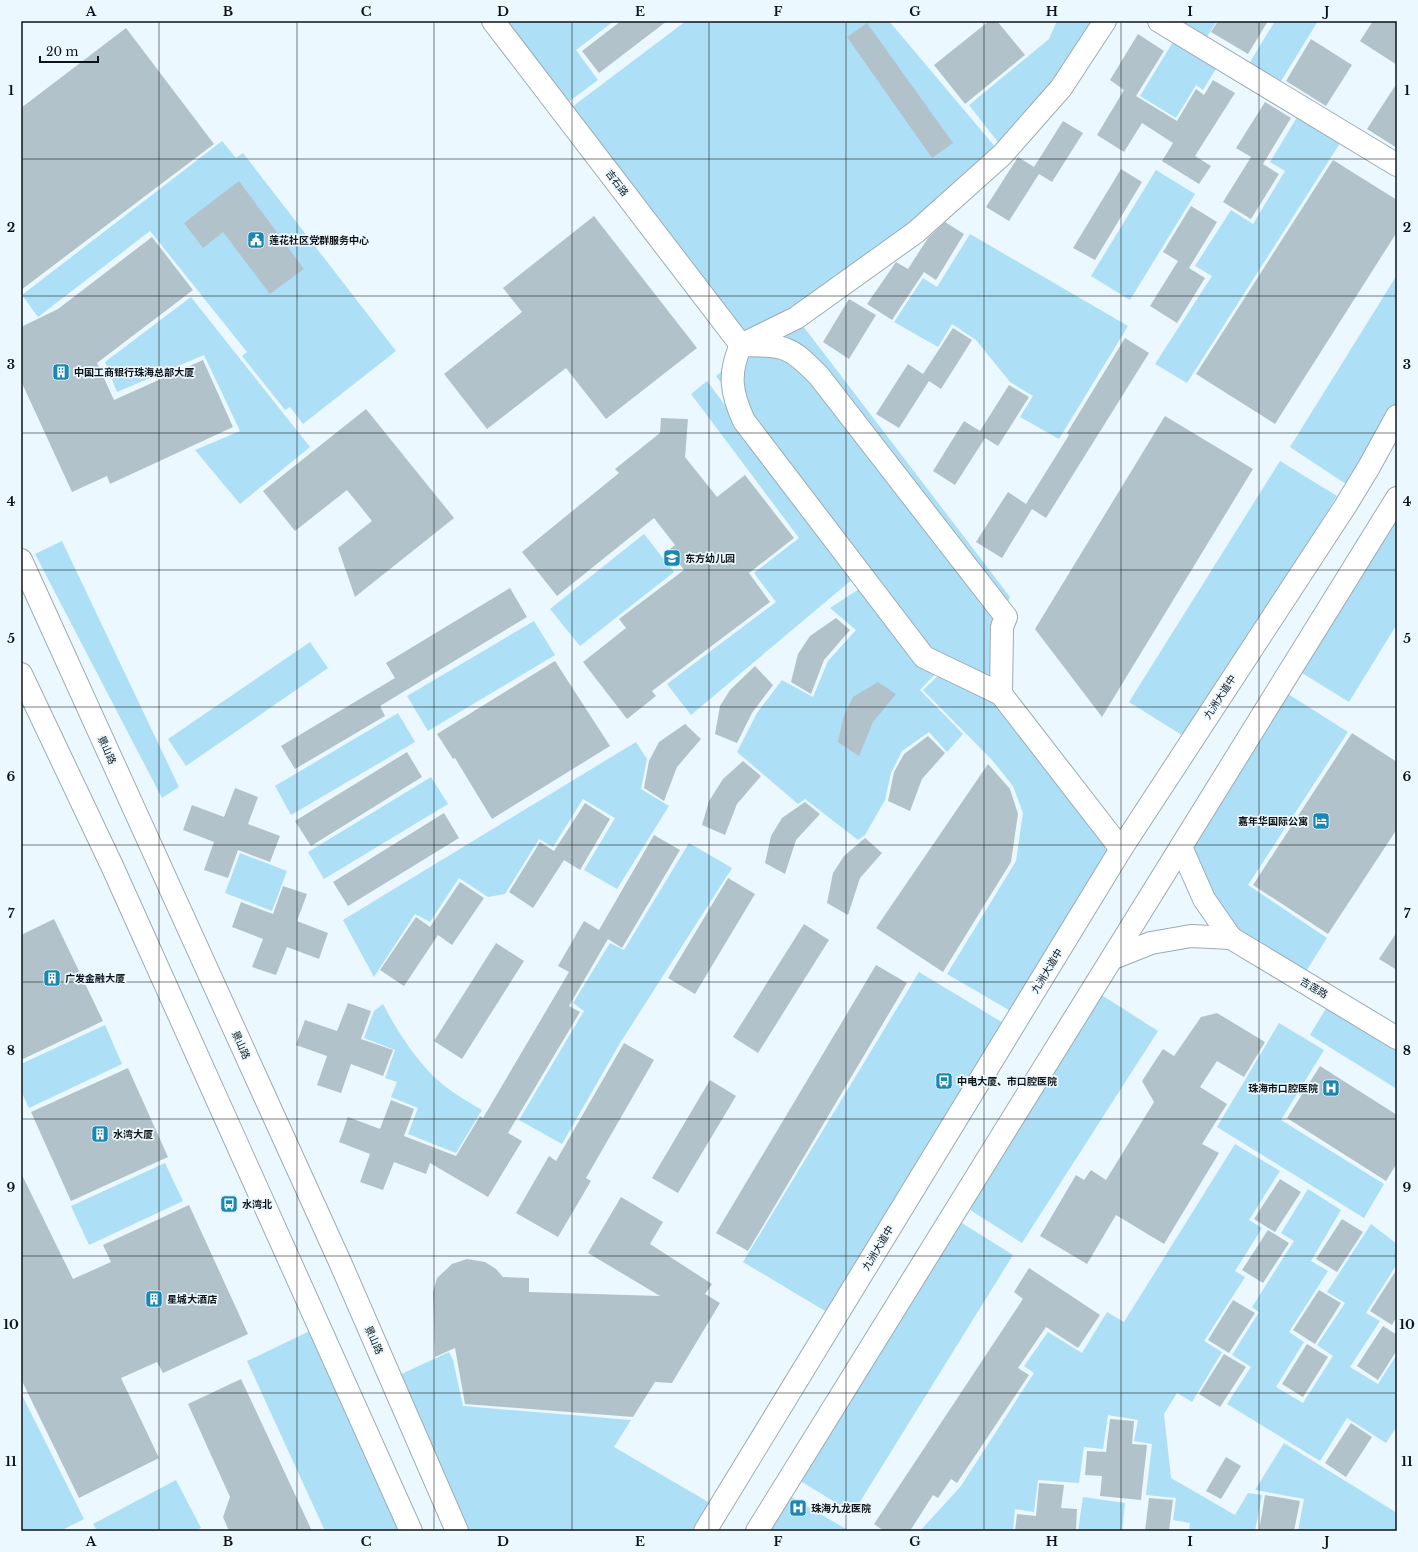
<svg xmlns="http://www.w3.org/2000/svg" width="1418" height="1552" font-family="'Libre Baskerville','Noto Sans SC',serif">
	<style>
		.green { fill: #addff6 }
		.building { fill: #b2c2ca }
		.lines { fill: none; stroke-linecap: round; stroke-linejoin: round }
		.minor-casing { stroke: #9cabb3; stroke-width: 24 }
		.major-casing { stroke: #9cabb3; stroke-width: 24 }
		.minor { stroke: #fff; stroke-width: 22 }
		.major { stroke: #fff; stroke-width: 22 }
		.grid { fill: none; stroke: #0d1316; stroke-width: 1; stroke-opacity: 0.55 }
		.labels { text-anchor: middle; dominant-baseline: central; stroke-width: 3.5; stroke-linejoin: round; paint-order: stroke }
		.street-label { font-size: 10px; fill: #0d1316; stroke: #ebf8ff }
		.poi-label { font-size: 10px; font-weight: bold; fill: #0d1316; stroke: #ebf8ff; text-anchor: start }
		.neatline { fill: none; stroke: #0d1316; stroke-width: 1.5 }
		.grid-label { font-size: 13px; text-anchor: middle; font-weight: bold; fill: #0d1316 }
	</style>
	<rect width="100%" height="100%" fill="#ebf8ff"/>
	<g class="green">
		<polygon points="499,21 614,21 576,50 598,80 563,106"/>
		<polygon points="686,21 889,21 1002,155 916,232 742,345 564,113"/>
		<polygon points="1057,21 1099,21 1056,84 1001,146 969,105 1049,39"/>
		<polygon points="1169,21 1217,21 1203,43"/>
		<polygon points="1275,21 1318,21 1278,86 1247,67"/>
		<polygon points="1176,37 1219,64 1203,90 1196,85 1176,118 1140,96"/>
		<polygon points="1299,114 1342,140 1187,383 1155,364 1212,276 1195,266 1231,210 1253,224 1285,171 1270,162"/>
		<polygon points="222,141 236,158 243,153 396,351 303,424 290,407 285,410 242,356 247,352 150,231 38,317 22,295"/>
		<polygon points="1156,170 1195,194 1130,300 1091,276"/>
		<polygon points="970,234 1128,326 1059,439 1020,417 1033,396 1010,382 976,340 952,324 938,347 894,322 923,278 937,287"/>
		<polygon points="1397,275 1397,405 1346,484 1290,447"/>
		<polygon points="191,297 310,447 240,504 195,450 240,431 204,355 117,392 105,362"/>
		<polygon points="803,326 1010,597 998,626 995,685 927,651 716,376 747,352"/>
		<polygon points="707,381 854,578 691,715 667,684 776,602 754,573 799,538 691,394"/>
		<polygon points="1280,461 1337,496 1185,737 1129,702"/>
		<polygon points="1397,500 1397,624 1349,702 1294,668"/>
		<polygon points="644,534 674,572 580,646 550,609"/>
		<polygon points="62,541 179,787 162,798 35,554"/>
		<polygon points="865,585 939,670 920,690 963,734 947,752 929,732 902,751 891,773 885,800 865,835 858,840 805,799 798,804 737,752 757,713 782,680 813,697 828,661 856,630 830,608"/>
		<polygon points="534,621 555,655 428,731 407,696"/>
		<polygon points="310,642 328,668 186,766 168,739"/>
		<polygon points="942,672 997,697 1112,850 1014,1013 947,974 1016,861 1023,813 1013,786 992,760 923,690"/>
		<polygon points="1285,692 1348,732 1248,885 1327,938 1303,976 1236,934 1209,895 1188,844"/>
		<polygon points="398,713 415,742 291,815 275,786"/>
		<polygon points="636,742 647,759 641,789 669,806 617,889 584,870 615,818 583,799 553,847 539,839 505,894 488,897 459,878 430,922 415,914 374,977 343,920"/>
		<polygon points="431,777 448,804 324,879 308,852"/>
		<polygon points="689,843 732,868 620,1043 562,1144 519,1120 584,1011 573,1003 610,943 624,950"/>
		<polygon points="240,853 287,871 272,911 225,893"/>
		<polygon points="919,972 1005,1024 830,1314 743,1262"/>
		<polygon points="1100,994 1158,1031 1022,1243 964,1206"/>
		<path d="M383,1004C396,1029 412,1054 432,1075C446,1089 465,1100 482,1110L456,1153L408,1134L418,1108L391,1097L397,1082L385,1078L395,1050L364,1038L374,1011Z"/>
		<polygon points="1328,1005 1397,1048 1397,1089 1310,1035"/>
		<polygon points="1279,1023 1324,1050 1281,1120 1384,1184 1364,1218 1217,1127"/>
		<polygon points="105,1025 122,1064 29,1108 21,1091 21,1064"/>
		<polygon points="1235,1144 1280,1171 1249,1220 1262,1228 1235,1271 1245,1277 1204,1341 1222,1352 1192,1402 1177,1393 1164,1414 1171,1478 1235,1515 1248,1493 1262,1495 1255,1531 1189,1531 1190,1523 1173,1520 1176,1498 1146,1495 1152,1444 1134,1441 1138,1420 1108,1415 1103,1449 1084,1447 1079,1483 1038,1480 1034,1512 1015,1509 1013,1531 920,1531 961,1486 1034,1373 1024,1366 1048,1332 1082,1353 1107,1312 1124,1322"/>
		<polygon points="165,1163 183,1201 89,1245 71,1206"/>
		<polygon points="1308,1189 1341,1210 1311,1261 1328,1271 1289,1332 1304,1342 1276,1387 1303,1403 1333,1356 1317,1345 1345,1303 1327,1292 1371,1224 1397,1244 1397,1264 1366,1313 1380,1321 1350,1367 1378,1384 1397,1354 1397,1426 1386,1443 1347,1418 1320,1461 1227,1404 1251,1367 1232,1355 1259,1312 1252,1307 1294,1241 1281,1233"/>
		<polygon points="957,1220 1013,1255 853,1513 797,1479"/>
		<polygon points="312,1330 405,1531 325,1531 247,1361"/>
		<polygon points="449,1352 453,1360 463,1406 631,1420 614,1447 715,1506 701,1531 463,1531 395,1377"/>
		<polygon points="21,1393 84,1519 60,1531 21,1531"/>
		<polygon points="1284,1443 1397,1513 1397,1531 1298,1531 1304,1499 1255,1490"/>
		<polygon points="176,1480 201,1528 194,1531 97,1531 93,1524"/>
		<polygon points="788,1495 846,1529 845,1531 765,1531"/>
		<polygon points="1083,1497 1125,1503 1122,1531 1078,1531"/>
	</g>
	<g class="building">
		<polygon points="621,21 667,21 599,73 582,51"/>
		<polygon points="989,21 997,21 1025,55 965,104 934,65"/>
		<polygon points="1218,21 1268,21 1248,54 1211,32"/>
		<polygon points="1373,21 1397,21 1397,65 1360,41"/>
		<polygon points="867,23 953,143 932,158 847,37"/>
		<polygon points="126,28 214,144 21,290 21,108"/>
		<polygon points="1138,34 1164,51 1136,96 1177,121 1196,89 1204,95 1213,80 1235,93 1195,156 1211,166 1199,184 1162,161 1173,143 1142,123 1124,152 1097,135 1124,90 1110,80"/>
		<polygon points="1311,39 1352,65 1326,106 1286,81"/>
		<polygon points="1397,83 1397,148 1367,129"/>
		<polygon points="1265,102 1291,118 1263,164 1279,174 1251,219 1223,202 1251,157 1236,148"/>
		<polygon points="1063,121 1083,133 1052,182 1039,174 1009,221 986,207 1018,157 1034,167"/>
		<polygon points="1333,160 1397,200 1397,232 1275,424 1196,374"/>
		<polygon points="1121,169 1142,182 1095,260 1073,248"/>
		<polygon points="239,181 304,269 270,294 223,232 203,248 184,223"/>
		<polygon points="1191,206 1217,222 1189,268 1205,278 1177,323 1150,306 1178,261 1163,252"/>
		<polygon points="594,216 697,348 606,419 566,368 487,429 444,374 522,312 503,288"/>
		<polygon points="945,222 964,234 936,280 924,272 892,320 867,304 896,262 908,269 928,238"/>
		<polygon points="152,237 193,290 97,363 114,400 203,360 233,427 110,484 107,476 72,492 21,381 21,327 58,309"/>
		<polygon points="849,299 876,315 849,359 823,342"/>
		<polygon points="953,328 972,340 941,389 929,381 899,428 876,414 908,364 923,374"/>
		<polygon points="1125,338 1149,353 1046,518 1032,509 1002,558 976,542 1008,492 1026,504 1069,435 1067,433"/>
		<polygon points="1009,385 1029,397 998,446 985,438 955,485 933,471 964,421 980,431"/>
		<polygon points="366,409 454,518 355,597 338,548 372,521 347,490 295,531 263,491"/>
		<polygon points="1165,416 1253,469 1102,717 1035,629"/>
		<polygon points="661,418 688,419 685,457 717,497 745,475 794,538 749,573 770,602 652,691 656,696 627,719 583,662 626,628 619,619 684,570 669,550 675,545 654,518 557,596 522,552 619,473 615,469 660,433"/>
		<polygon points="510,588 527,617 380,706 385,716 295,769 281,746 395,678 386,663"/>
		<polygon points="836,618 850,630 824,660 811,694 791,682 798,654 810,636"/>
		<polygon points="555,661 610,746 492,819 455,758 453,759 437,734"/>
		<polygon points="755,666 773,685 752,713 737,743 715,734 720,706 730,690"/>
		<polygon points="878,682 896,694 873,722 859,756 838,742 844,715 853,697"/>
		<polygon points="685,724 701,739 677,767 664,801 644,788 649,761 659,742"/>
		<polygon points="1352,733 1397,762 1397,829 1328,934 1253,885"/>
		<polygon points="928,736 945,753 922,779 910,811 888,801 894,772 904,754"/>
		<polygon points="407,752 422,777 311,846 295,821"/>
		<polygon points="743,761 761,776 737,804 725,835 702,825 709,801 723,779"/>
		<polygon points="988,764 1010,789 1018,814 1011,862 943,972 876,928"/>
		<polygon points="235,788 258,797 248,824 280,836 270,862 238,850 228,878 204,870 214,842 183,830 192,805 224,817"/>
		<polygon points="805,802 820,814 796,840 785,874 765,863 771,836 782,818"/>
		<polygon points="585,803 610,819 580,870 564,860 533,908 509,892 540,842 554,851"/>
		<polygon points="444,813 459,838 348,906 333,882"/>
		<polygon points="654,835 680,850 622,948 608,939 569,1006 580,1012 508,1133 522,1141 488,1197 430,1163 426,1174 394,1162 383,1190 360,1182 370,1154 339,1142 348,1117 380,1129 391,1100 414,1109 404,1136 456,1156 480,1116 483,1118 569,972 558,966 584,921 599,930"/>
		<polygon points="865,838 882,853 860,878 848,915 827,903 833,873 844,856"/>
		<polygon points="728,878 755,894 695,994 668,978"/>
		<polygon points="460,882 484,898 452,945 438,935 404,986 380,970 416,917 430,927"/>
		<polygon points="283,886 307,894 297,921 328,933 319,959 287,947 276,975 252,967 263,939 232,927 241,902 273,914"/>
		<polygon points="54,919 103,1021 21,1060 21,935"/>
		<polygon points="804,924 829,940 758,1053 733,1037"/>
		<polygon points="1397,932 1397,970 1379,959"/>
		<polygon points="496,943 524,961 462,1059 434,1041"/>
		<polygon points="876,965 907,983 748,1251 716,1233"/>
		<polygon points="348,1003 371,1011 361,1039 393,1050 383,1076 351,1064 341,1093 317,1085 327,1056 296,1045 305,1020 337,1031"/>
		<polygon points="1217,1013 1265,1042 1244,1077 1217,1061 1200,1087 1227,1104 1202,1144 1219,1153 1164,1244 1116,1215 1087,1264 1040,1236 1076,1175 1084,1180 1091,1170 1106,1180 1154,1102 1142,1081 1163,1049 1174,1056 1201,1017"/>
		<polygon points="624,1043 654,1060 586,1178 591,1181 558,1237 516,1213 549,1156 556,1161"/>
		<polygon points="1320,1066 1397,1115 1397,1163 1386,1181 1287,1118"/>
		<polygon points="128,1068 168,1157 71,1201 31,1112"/>
		<polygon points="710,1080 736,1096 678,1193 652,1178"/>
		<polygon points="21,1173 73,1279 111,1262 103,1245 189,1205 248,1334 163,1373 157,1362 121,1378 159,1458 79,1498 21,1379"/>
		<polygon points="1280,1179 1301,1192 1275,1232 1254,1219"/>
		<polygon points="621,1197 663,1222 650,1244 712,1284 705,1294 720,1303 672,1383 655,1382 633,1417 465,1404 455,1348 435,1357 433,1292 437,1278 452,1264 467,1259 485,1262 496,1269 503,1277 529,1278 529,1292 660,1296 588,1253"/>
		<polygon points="1342,1219 1363,1232 1337,1272 1316,1259"/>
		<polygon points="1268,1230 1289,1243 1263,1283 1242,1270"/>
		<polygon points="1029,1268 1100,1315 1078,1348 1046,1327 1018,1368 1029,1375 957,1483 951,1479 938,1498 933,1495 910,1531 884,1531 874,1524 1023,1299 1014,1292"/>
		<polygon points="1397,1269 1397,1316 1392,1325 1370,1311"/>
		<polygon points="1319,1290 1341,1303 1315,1344 1293,1330"/>
		<polygon points="1233,1300 1255,1313 1229,1353 1208,1340"/>
		<polygon points="1383,1326 1397,1335 1397,1350 1378,1380 1357,1366"/>
		<polygon points="1307,1344 1328,1357 1303,1397 1282,1384"/>
		<polygon points="1224,1354 1246,1367 1220,1407 1199,1394"/>
		<polygon points="241,1379 284,1471 312,1531 229,1531 223,1517 230,1497 188,1404"/>
		<polygon points="1110,1419 1134,1421 1132,1444 1147,1445 1141,1500 1100,1496 1102,1476 1085,1475 1087,1451 1106,1452"/>
		<polygon points="1351,1423 1372,1437 1346,1477 1325,1463"/>
		<polygon points="1226,1457 1241,1466 1221,1499 1206,1491"/>
		<polygon points="1039,1483 1064,1485 1061,1508 1077,1509 1076,1531 1015,1531 1017,1514 1036,1516"/>
		<polygon points="1265,1495 1300,1501 1294,1531 1259,1531"/>
		<polygon points="1149,1498 1173,1500 1169,1531 1145,1531"/>
	</g>
	<g class="lines">
		<defs>
			<g id="minor">
				<polyline points="493,21 741,345"/>
				<path d="M1105,21L1061,88L1002,155L916,232L796,318L741,345C728,373 731,393 744,421L924,657L1001,694L1121,849"/>
				<polyline points="1159,21 1397,165"/>
				<path d="M745,345C786,346 790,346 819,376L1006,617L1002,627L1001,694"/>
			</g>
			<g id="major">
				<polyline points="21,560 340,1262 457,1531"/>
				<polyline points="21,674 113,868 411,1531"/>
				<polyline points="1181,847 1204,899 1231,938 1397,1038"/>
				<polyline points="1113,958 1151,943 1191,936 1231,938"/>
				<polyline points="705,1531 1121,849 1346,505 1369,467 1397,416"/>
				<polyline points="757,1531 1397,498"/>
			</g>
		</defs>
		<use href="#minor" class="minor-casing"/>
		<use href="#major" class="major-casing"/>
		<use href="#minor" class="minor"/>
		<use href="#major" class="major"/>
	</g>
	<path class="grid" d="M159,21V1531M297,21V1531M434,21V1531M572,21V1531M709,21V1531M846,21V1531M984,21V1531M1121,21V1531M1259,21V1531M21,159H1397M21,296H1397M21,433H1397M21,570H1397M21,707H1397M21,845H1397M21,982H1397M21,1119H1397M21,1256H1397M21,1393H1397"/>
	<defs>
		<symbol id="civic-square" viewBox="-11 -11 22 22"><rect x="-9" y="-9" width="18" height="18" rx="4" fill="#1a87ae" stroke="#ebf8ff"/><path d="M-.6-6.5H3V-4.5H.6V-3L4-1V1h2V6H-6V1h2V-1L-.6-3ZM-1.2 2.5V6h2.4V2.5Z" fill="#fff"/></symbol>
		<symbol id="building-square" viewBox="-11 -11 22 22"><rect x="-9" y="-9" width="18" height="18" rx="4" fill="#1a87ae" stroke="#ebf8ff"/><path d="M-4-6H4V6H1V3H-1V6H-4ZM-2.5-4.3h1.7v1.8h-1.7ZM.8-4.3h1.7v1.8H.8ZM-2.5-1h1.7V.8h-1.7ZM.8-1h1.7V.8H.8Z" fill="#fff"/></symbol>
		<symbol id="school-square" viewBox="-11 -11 22 22"><rect x="-9" y="-9" width="18" height="18" rx="4" fill="#1a87ae" stroke="#ebf8ff"/><path d="M0-5L7-2L0 1L-7-2ZM-4 1L0 2.5L4 1V4Q0 6-4 4Z" fill="#fff"/></symbol>
		<symbol id="hotel-square" viewBox="-11 -11 22 22"><rect x="-9" y="-9" width="18" height="18" rx="4" fill="#1a87ae" stroke="#ebf8ff"/><path d="M-6-4.5h1.5V1H6V5H4.5V3h-9V5H-6ZM-4 0a1.8 1.8 0 1 1 3.6 0ZM.5 0V-2.5h3Q6-2.5 6 0Z" fill="#fff"/></symbol>
		<symbol id="bus-square" viewBox="-11 -11 22 22"><rect x="-9" y="-9" width="18" height="18" rx="4" fill="#1a87ae" stroke="#ebf8ff"/><path d="M-5-6H5V4H4V6H2V4H-2V6H-4V4H-5ZM-3.5-4V0h7V-4ZM-3.5 1.2v1.5H-2V1.2ZM2 1.2v1.5H3.5V1.2Z" fill="#fff"/></symbol>
		<symbol id="hospital-square" viewBox="-11 -11 22 22"><rect x="-9" y="-9" width="18" height="18" rx="4" fill="#1a87ae" stroke="#ebf8ff"/><path d="M-5-5h3v3.5h4V-5h3V5h-3V1.5h-4V5h-3Z" fill="#fff"/></symbol>
	</defs>
	<g fill-rule="evenodd">
		<use href="#civic-square" x="246" y="230" width="20" height="20"/>
		<use href="#building-square" x="51" y="362" width="20" height="20"/>
		<use href="#school-square" x="662" y="548" width="20" height="20"/>
		<use href="#hotel-square" x="1311" y="811" width="20" height="20"/>
		<use href="#building-square" x="42" y="968" width="20" height="20"/>
		<use href="#bus-square" x="934" y="1071" width="20" height="20"/>
		<use href="#hospital-square" x="1321" y="1078" width="20" height="20"/>
		<use href="#building-square" x="90" y="1124" width="20" height="20"/>
		<use href="#bus-square" x="219" y="1194" width="20" height="20"/>
		<use href="#building-square" x="144" y="1289" width="20" height="20"/>
		<use href="#hospital-square" x="788" y="1498" width="20" height="20"/>
	</g>
	<g class="labels">
		<g class="street-label">
			<text transform="translate(617 183) rotate(53)">吉石路</text>
			<text transform="translate(1220 697) rotate(-57)">九洲大道中</text>
			<text transform="translate(107 750) rotate(66)">景山路</text>
			<text transform="translate(1047 971) rotate(-59)">九洲大道中</text>
			<text transform="translate(1314 988) rotate(31)">吉莲路</text>
			<text transform="translate(241 1045) rotate(66)">景山路</text>
			<text transform="translate(878 1248) rotate(-59)">九洲大道中</text>
			<text transform="translate(374 1340) rotate(66)">景山路</text>
		</g>
		<g class="poi-label">
			<text x="269" y="240">莲花社区党群服务中心</text>
			<text x="74" y="372">中国工商银行珠海总部大厦</text>
			<text x="685" y="558">东方幼儿园</text>
			<text x="1308" y="821" text-anchor="end">嘉年华国际公寓</text>
			<text x="65" y="978">广发金融大厦</text>
			<text x="957" y="1081">中电大厦、市口腔医院</text>
			<text x="1318" y="1088" text-anchor="end">珠海市口腔医院</text>
			<text x="113" y="1134">水湾大厦</text>
			<text x="242" y="1204">水湾北</text>
			<text x="167" y="1299">星城大酒店</text>
			<text x="811" y="1508">珠海九龙医院</text>
		</g>
	</g>
	<rect width="1418" height="1552" fill="none" stroke="#ebf8ff" stroke-width="44"/>
	<path d="M40 56v6h58v-6" fill="none" stroke="#0d1316" stroke-width="2"/>
	<text x="46" y="56" font-size="12" fill="#0d1316" stroke="#ebf8ff" stroke-width="3" paint-order="stroke">20 m</text>
	<rect x="22" y="22" width="1374" height="1508" class="neatline"/>
	<g class="grid-label">
		<text x="91" y="16">A</text>
		<text x="228" y="16">B</text>
		<text x="366" y="16">C</text>
		<text x="503" y="16">D</text>
		<text x="640" y="16">E</text>
		<text x="778" y="16">F</text>
		<text x="915" y="16">G</text>
		<text x="1052" y="16">H</text>
		<text x="1190" y="16">I</text>
		<text x="1327" y="16">J</text>
		<text x="11" y="95">1</text>
		<text x="1407" y="95">1</text>
		<text x="11" y="232">2</text>
		<text x="1407" y="232">2</text>
		<text x="11" y="369">3</text>
		<text x="1407" y="369">3</text>
		<text x="11" y="506">4</text>
		<text x="1407" y="506">4</text>
		<text x="11" y="643">5</text>
		<text x="1407" y="643">5</text>
		<text x="11" y="781">6</text>
		<text x="1407" y="781">6</text>
		<text x="11" y="918">7</text>
		<text x="1407" y="918">7</text>
		<text x="11" y="1055">8</text>
		<text x="1407" y="1055">8</text>
		<text x="11" y="1192">9</text>
		<text x="1407" y="1192">9</text>
		<text x="11" y="1329">10</text>
		<text x="1407" y="1329">10</text>
		<text x="11" y="1466">11</text>
		<text x="1407" y="1466">11</text>
		<text x="91" y="1546">A</text>
		<text x="228" y="1546">B</text>
		<text x="366" y="1546">C</text>
		<text x="503" y="1546">D</text>
		<text x="640" y="1546">E</text>
		<text x="778" y="1546">F</text>
		<text x="915" y="1546">G</text>
		<text x="1052" y="1546">H</text>
		<text x="1190" y="1546">I</text>
		<text x="1327" y="1546">J</text>
	</g>
</svg>
